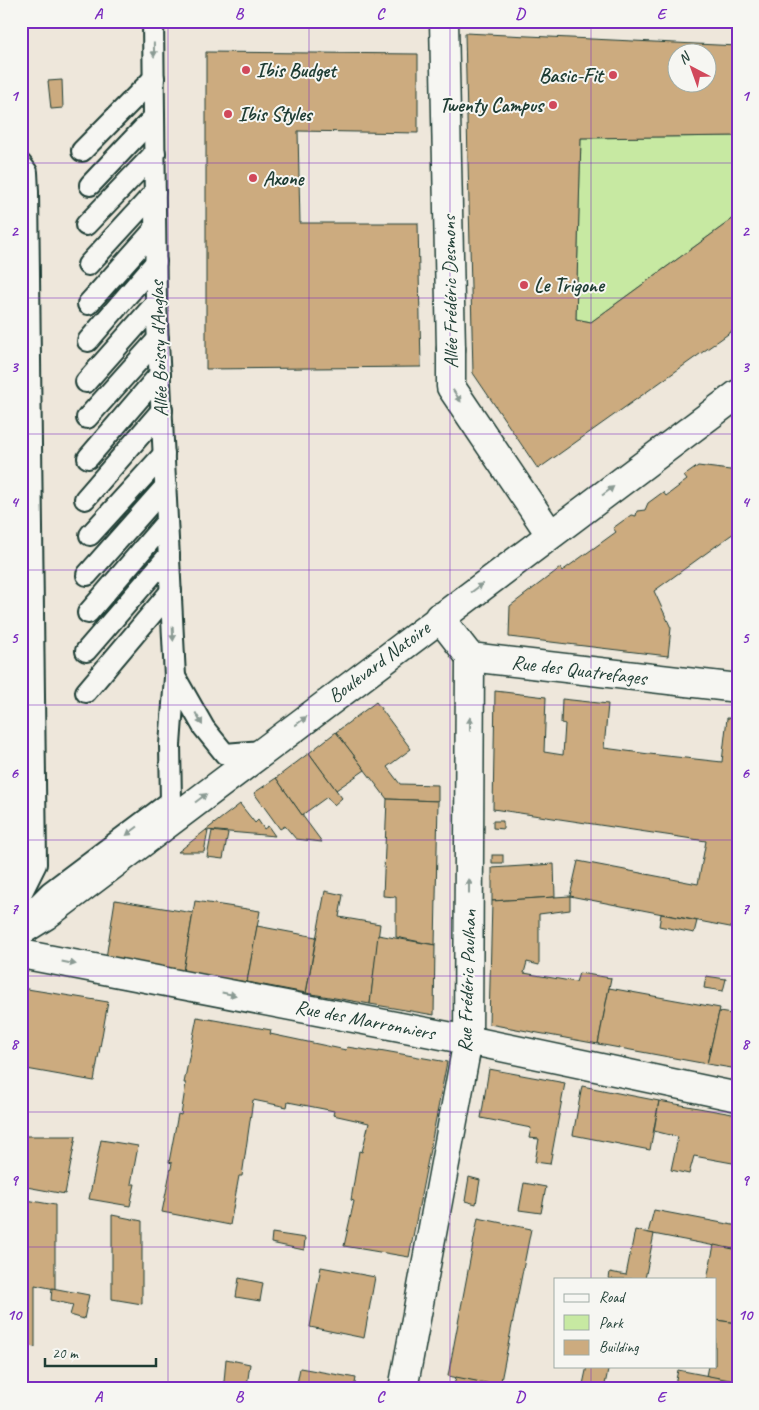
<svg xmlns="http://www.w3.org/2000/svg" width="759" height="1410" font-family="Caveat,sans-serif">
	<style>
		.green { fill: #c7e9a2; stroke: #73936b }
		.building { fill: #ccab7f; stroke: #1f3d34; fill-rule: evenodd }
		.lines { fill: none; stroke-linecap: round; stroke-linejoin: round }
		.service-casing { stroke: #1f3d34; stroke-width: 24 }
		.pedestrian-casing { stroke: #1f3d34; stroke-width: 31 }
		.minor-casing { stroke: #1f3d34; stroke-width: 31 }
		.secondary-casing { stroke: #1f3d34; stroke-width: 31 }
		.service { stroke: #f6f6f2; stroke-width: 20 }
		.pedestrian { stroke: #f6f6f2; stroke-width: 28 }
		.minor { stroke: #f6f6f2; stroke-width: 28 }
		.secondary { stroke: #f6f6f2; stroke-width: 28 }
		.oneway { fill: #8a9a93 }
		.grid { fill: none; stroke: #7b2cbf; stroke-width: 1; stroke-opacity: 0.55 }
		.poi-dot { fill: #d1495b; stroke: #f6f6f2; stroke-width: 2 }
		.labels { text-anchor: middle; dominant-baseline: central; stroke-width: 4; stroke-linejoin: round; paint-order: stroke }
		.poi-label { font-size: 20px; font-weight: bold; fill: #1f3d34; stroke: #f6f6f2; text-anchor: start }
		.street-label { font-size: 20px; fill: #1f3d34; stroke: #f6f6f2 }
		.neatline { fill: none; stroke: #7b2cbf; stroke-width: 2 }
		.grid-label { font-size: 16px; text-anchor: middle; font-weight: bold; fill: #7b2cbf }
	</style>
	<rect width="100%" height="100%" fill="#eee7db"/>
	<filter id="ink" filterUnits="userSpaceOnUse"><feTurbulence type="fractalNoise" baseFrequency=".02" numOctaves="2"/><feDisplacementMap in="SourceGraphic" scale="10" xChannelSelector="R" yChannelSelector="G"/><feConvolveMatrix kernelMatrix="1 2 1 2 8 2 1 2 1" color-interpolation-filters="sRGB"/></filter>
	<g filter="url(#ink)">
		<polygon class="green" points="738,136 738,215 591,322 576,319 581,138"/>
		<g class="building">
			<path d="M465,33L738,46V136L581,138L576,319L591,322L738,215V327L538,469L473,373ZM676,52H706V82H676Z"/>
			<polygon points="206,52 418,54 418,133 298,131 300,223 418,223 421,367 206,369"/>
			<polygon points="62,80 63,108 51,109 48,81"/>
			<polygon points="698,466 738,471 738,530 654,591 671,628 668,656 509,637 510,606 560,568 562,571 616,532 613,528 631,515 636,516 637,511 645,510 648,503 663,492 666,496 687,480 684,476"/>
			<polygon points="495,691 546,697 544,752 563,755 565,724 561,723 562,699 608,704 604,748 649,754 722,762 727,718 738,719 738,915 735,928 570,896 578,861 698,884 706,841 493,809"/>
			<polygon points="376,702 411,749 387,767 400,784 438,785 438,801 387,799 336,732"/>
			<polygon points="336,732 365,770 336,790 309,753"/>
			<polygon points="309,753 342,798 334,805 327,797 302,815 276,778"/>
			<polygon points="276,778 302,815 322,842 296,839 285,826 280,829 254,793"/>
			<polygon points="387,799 438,801 435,945 396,937 396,897 383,896"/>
			<polygon points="240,804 255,823 258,820 264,829 268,826 275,836 206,830"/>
			<polygon points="493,821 503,821 503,829 493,828"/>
			<polygon points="206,830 208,831 204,852 178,852"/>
			<polygon points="212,831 228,833 223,859 207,857"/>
			<rect x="492" y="855" width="11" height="8"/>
			<polygon points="554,864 555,897 492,901 492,868"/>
			<polygon points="325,891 343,895 339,917 380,924 370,1004 306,993"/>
			<polygon points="570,896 570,910 539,914 539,965 527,962 524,973 576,982 579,973 611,978 598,1044 489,1024 492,901"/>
			<polygon points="115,900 193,913 183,972 106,958"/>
			<polygon points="195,901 260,911 247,982 183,972"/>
			<polygon points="661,914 697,921 694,933 659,926"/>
			<polygon points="257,926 316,937 306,993 247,982"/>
			<polygon points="378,935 435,945 434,1015 370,1004"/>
			<polygon points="706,976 726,979 723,991 704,988"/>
			<polygon points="21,988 108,1002 94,1081 21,1068"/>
			<polygon points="609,988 720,1008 707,1064 598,1044"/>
			<polygon points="719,1012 738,1015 738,1069 707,1064"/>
			<polygon points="197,1017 271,1030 270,1034 346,1050 347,1047 379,1052 379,1050 447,1062 409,1257 344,1246 354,1201 351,1200 359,1151 362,1152 369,1123 333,1115 334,1111 288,1102 287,1107 253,1100 242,1176 239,1176 230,1225 162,1212 172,1163 169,1162 178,1114 181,1115 186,1083 184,1083"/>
			<polygon points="489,1069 565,1083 550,1164 535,1162 539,1139 529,1138 531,1128 481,1118"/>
			<polygon points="582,1086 659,1101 650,1150 573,1135"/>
			<polygon points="659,1101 738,1115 738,1164 694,1156 689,1174 671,1170 678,1137 654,1131"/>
			<polygon points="21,1136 76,1136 65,1194 21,1186"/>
			<polygon points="101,1140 138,1146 131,1184 135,1184 130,1206 89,1199"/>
			<polygon points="469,1177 480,1180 476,1204 465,1201"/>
			<polygon points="524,1183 546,1187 541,1213 519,1210"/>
			<polygon points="21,1199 55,1205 55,1289 35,1285 35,1347 21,1345"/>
			<polygon points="654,1210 738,1226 736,1250 648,1233"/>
			<polygon points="112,1215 142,1221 142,1304 112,1299"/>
			<polygon points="478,1218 531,1229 500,1386 448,1376"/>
			<polygon points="635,1230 654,1234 645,1279 609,1279 610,1272 626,1275"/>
			<polygon points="272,1233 305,1238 304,1250 271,1243"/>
			<polygon points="714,1245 738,1250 738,1323 715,1320 715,1279 707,1279"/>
			<polygon points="321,1267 375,1277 364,1338 310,1327"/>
			<polygon points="239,1278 263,1283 260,1301 236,1297"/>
			<polygon points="52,1288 89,1295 84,1319 70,1315 73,1305 51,1300"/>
			<polygon points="715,1320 738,1323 738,1382 706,1376 708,1366 715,1366"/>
			<polygon points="226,1359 250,1364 247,1386 224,1382"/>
			<polygon points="587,1366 609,1366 604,1389 582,1389"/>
			<polygon points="300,1368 356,1378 354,1389 296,1389"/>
			<polygon points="678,1370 735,1381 734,1389 674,1389"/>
			<polygon points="456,1377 511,1388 511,1389 453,1389"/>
		</g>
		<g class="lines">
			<defs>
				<g id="service">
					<polyline points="82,151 154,78"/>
					<polyline points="21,164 27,172 28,192 36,864 21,894"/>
					<polyline points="90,185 154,117"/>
					<polyline points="86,225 155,153"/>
					<polyline points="88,265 155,192"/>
					<polyline points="88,304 155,229"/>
					<polyline points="88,341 156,262"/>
					<polyline points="86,382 156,303"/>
					<polyline points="87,418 158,339"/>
					<polyline points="88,458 160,374"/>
					<polyline points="85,499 162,410"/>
					<polyline points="90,535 164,454"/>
					<polyline points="87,575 166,486"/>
					<polyline points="88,613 167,521"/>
					<polyline points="86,651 169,555"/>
					<polyline points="175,677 204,728 225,754 262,751"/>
					<polyline points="86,692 171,591"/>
					<polyline points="21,921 50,892 171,801 170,745 175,677 156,303 153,21"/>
				</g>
				<polyline id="pedestrian" points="444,21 451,349"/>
				<g id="minor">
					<polyline points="451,349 451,387 550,534"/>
					<polyline points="439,617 470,657 738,688"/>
					<polyline points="21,954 468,1040 738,1097"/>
					<polyline points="403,1389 468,1040 470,657"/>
				</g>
				<polyline id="secondary" points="21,931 45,916 738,394"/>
			</defs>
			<use href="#service" class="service-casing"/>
			<use href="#pedestrian" class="pedestrian-casing"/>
			<use href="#minor" class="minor-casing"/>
			<use href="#secondary" class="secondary-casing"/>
			<use href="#service" class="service"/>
			<use href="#pedestrian" class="pedestrian"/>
			<use href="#minor" class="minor"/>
			<use href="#secondary" class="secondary"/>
		</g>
		<defs><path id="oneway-solid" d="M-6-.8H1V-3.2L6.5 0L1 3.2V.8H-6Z" transform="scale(1.25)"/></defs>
		<g class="oneway">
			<use href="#oneway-solid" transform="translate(154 50) rotate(89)"/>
			<use href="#oneway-solid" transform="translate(457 396) rotate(56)"/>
			<use href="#oneway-solid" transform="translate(608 491) rotate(-37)"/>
			<use href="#oneway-solid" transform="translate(477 588) rotate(-37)"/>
			<use href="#oneway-solid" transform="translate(173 634) rotate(87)"/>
			<use href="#oneway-solid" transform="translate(199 719) rotate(61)"/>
			<use href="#oneway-solid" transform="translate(301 721) rotate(-37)"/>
			<use href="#oneway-solid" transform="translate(470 724) rotate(-90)"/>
			<use href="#oneway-solid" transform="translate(201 798) rotate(-37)"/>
			<use href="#oneway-solid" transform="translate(132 831) rotate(143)"/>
			<use href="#oneway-solid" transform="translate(469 886) rotate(-90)"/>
			<use href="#oneway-solid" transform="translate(69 963) rotate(11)"/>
			<use href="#oneway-solid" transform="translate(229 994) rotate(11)"/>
		</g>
	</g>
	<path class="grid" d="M168,21V1389M309,21V1389M450,21V1389M591,21V1279M21,163H738M21,298H738M21,434H738M21,570H738M21,705H738M21,840H738M21,976H738M21,1112H738M21,1247H738M591,1366V1389"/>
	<g class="poi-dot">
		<circle cx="246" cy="70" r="5"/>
		<circle cx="613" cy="75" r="5"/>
		<circle cx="553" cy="105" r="5"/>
		<circle cx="228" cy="114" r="5"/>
		<circle cx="253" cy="178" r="5"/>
		<circle cx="524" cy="285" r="5"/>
	</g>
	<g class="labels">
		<g class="poi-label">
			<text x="256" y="70">Ibis Budget</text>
			<text x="603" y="75" text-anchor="end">Basic-Fit</text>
			<text x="543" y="105" text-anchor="end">Twenty Campus</text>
			<text x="238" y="114">Ibis Styles</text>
			<text x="263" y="178">Axone</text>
			<text x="534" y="285">Le Trigone</text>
		</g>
		<g class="street-label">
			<text transform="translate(450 292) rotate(-91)">Allée Frédéric Desmons</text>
			<text transform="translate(159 349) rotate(-92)">Allée Boissy d'Anglas</text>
			<text transform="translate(379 662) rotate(-37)">Boulevard Natoire</text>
			<text transform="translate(579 670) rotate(7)">Rue des Quatrefages</text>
			<text transform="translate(467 981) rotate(-88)">Rue Frédéric Paulhan</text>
			<text transform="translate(365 1020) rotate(11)">Rue des Marronniers</text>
		</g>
	</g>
	<rect width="759" height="1410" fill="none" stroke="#f6f6f2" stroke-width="55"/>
	<rect x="554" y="1278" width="162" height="90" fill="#f6f6f2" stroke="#a0aca6"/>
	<rect x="564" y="1294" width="25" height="8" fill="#f6f6f2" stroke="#a0aca6"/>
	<text x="599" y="1302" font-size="15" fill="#1f3d34">Road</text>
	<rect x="564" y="1315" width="25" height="15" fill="#c7e9a2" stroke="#a0aca6"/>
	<text x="599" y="1328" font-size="15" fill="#1f3d34">Park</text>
	<rect x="564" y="1340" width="25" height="15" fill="#ccab7f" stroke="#a0aca6"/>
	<text x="599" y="1352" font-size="15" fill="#1f3d34">Building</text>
	<g transform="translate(692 68) rotate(319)"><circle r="24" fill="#f6f6f2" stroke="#a0aca6"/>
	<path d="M0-4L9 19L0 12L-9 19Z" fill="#d1495b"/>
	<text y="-8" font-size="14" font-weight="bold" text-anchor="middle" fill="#1f3d34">N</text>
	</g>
	<path d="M45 1358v8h111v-8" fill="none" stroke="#1f3d34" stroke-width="2.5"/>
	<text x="52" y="1358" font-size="15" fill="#1f3d34" stroke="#f6f6f2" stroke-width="4" paint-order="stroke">20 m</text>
	<rect x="28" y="28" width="704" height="1354" class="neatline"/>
	<g class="grid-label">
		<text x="98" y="19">A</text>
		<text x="239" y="19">B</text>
		<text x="380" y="19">C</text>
		<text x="520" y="19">D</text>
		<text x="661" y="19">E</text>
		<text x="14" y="101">1</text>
		<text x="745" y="101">1</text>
		<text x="14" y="236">2</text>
		<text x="745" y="236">2</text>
		<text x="14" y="372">3</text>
		<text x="745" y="372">3</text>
		<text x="14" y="507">4</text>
		<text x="745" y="507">4</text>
		<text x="14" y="643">5</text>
		<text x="745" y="643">5</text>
		<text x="14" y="778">6</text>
		<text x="745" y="778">6</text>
		<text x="14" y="914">7</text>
		<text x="745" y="914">7</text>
		<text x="14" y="1049">8</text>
		<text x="745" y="1049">8</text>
		<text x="14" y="1185">9</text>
		<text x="745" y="1185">9</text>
		<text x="14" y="1320">10</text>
		<text x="745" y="1320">10</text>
		<text x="98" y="1402">A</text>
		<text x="239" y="1402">B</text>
		<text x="380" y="1402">C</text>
		<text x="520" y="1402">D</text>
		<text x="661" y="1402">E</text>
	</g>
</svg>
